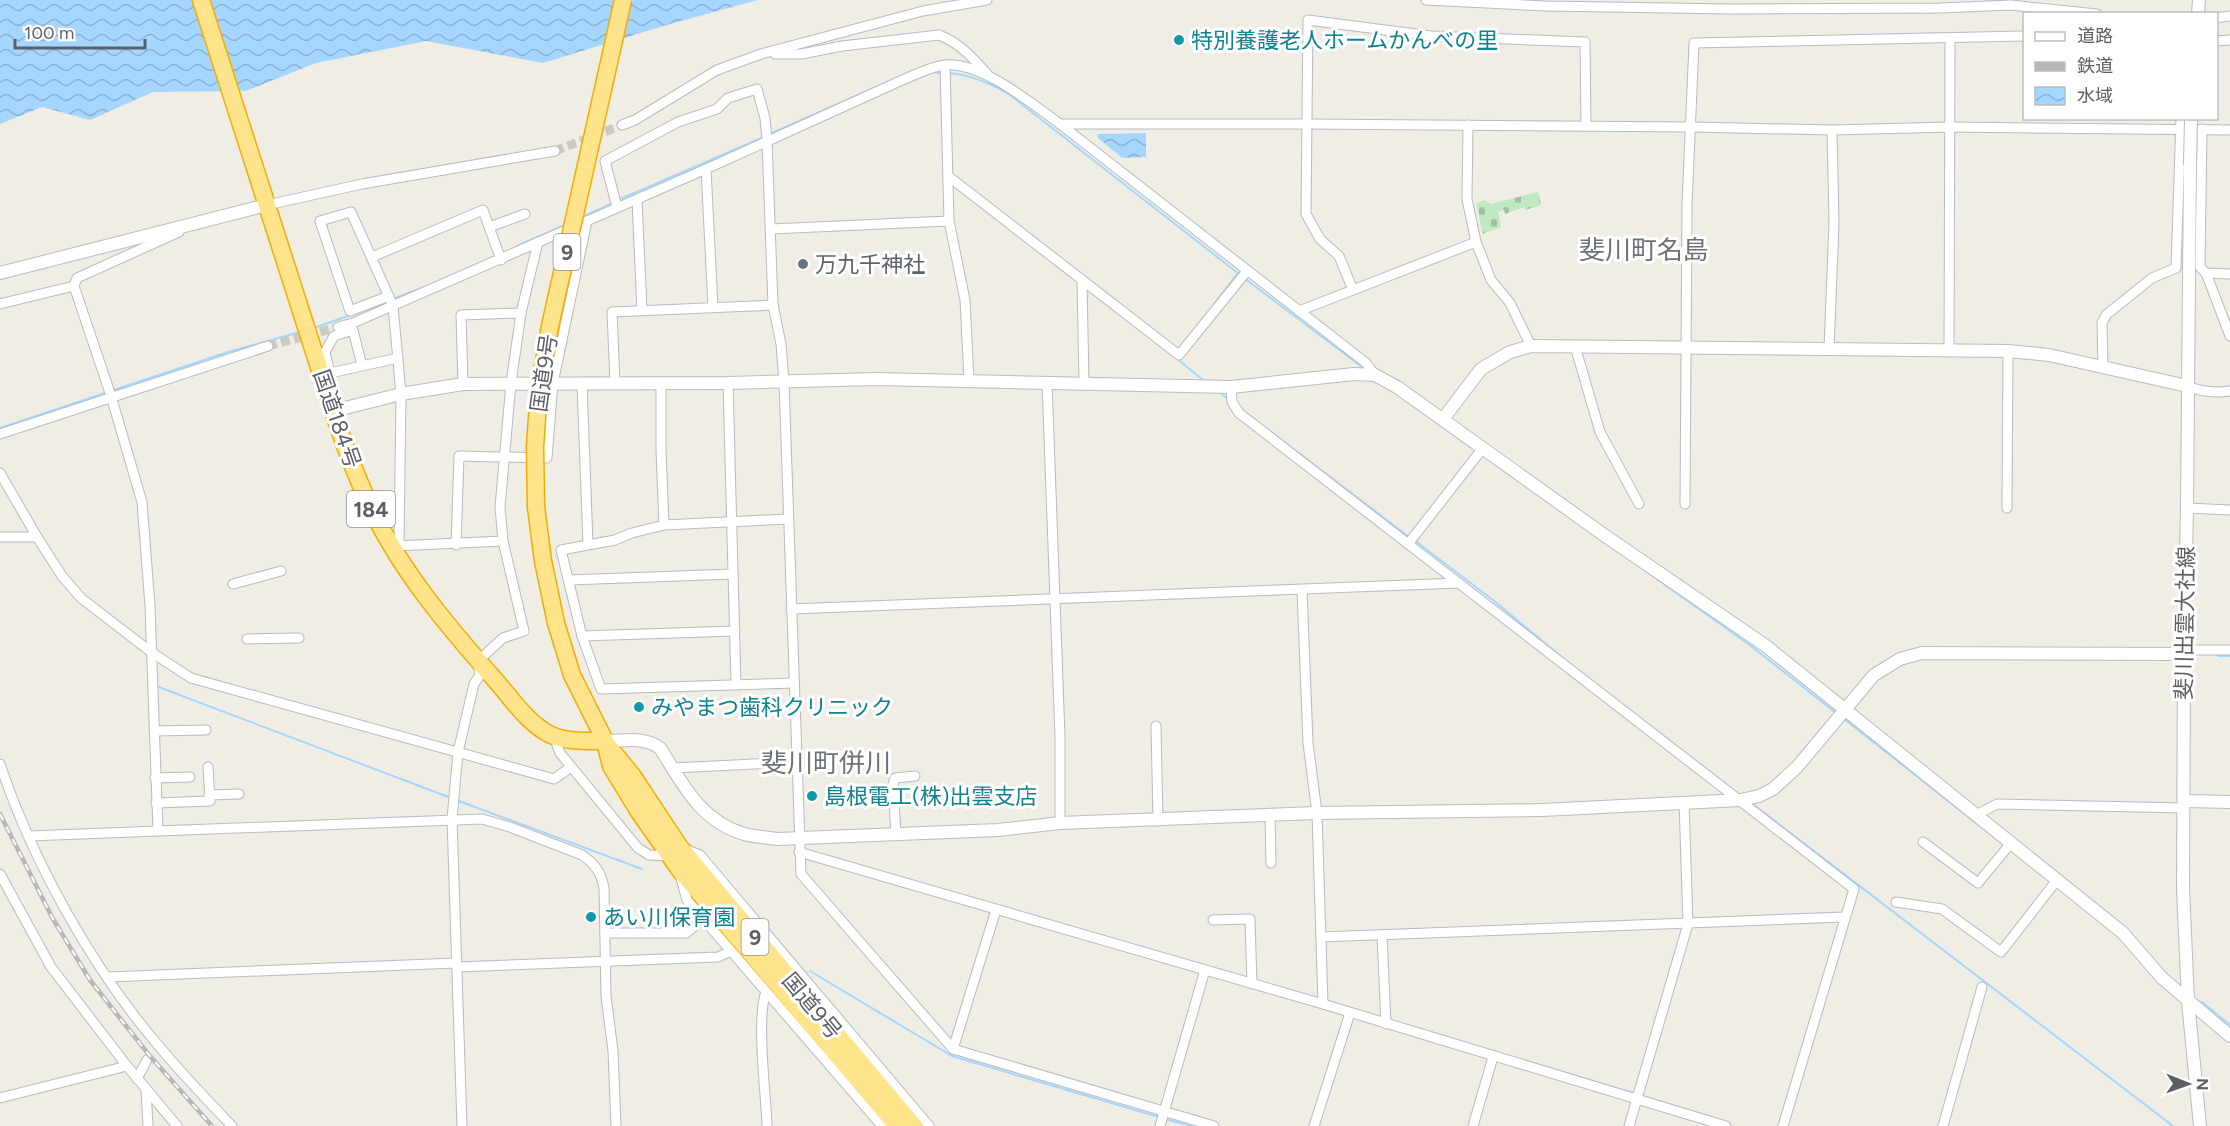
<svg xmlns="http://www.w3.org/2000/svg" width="2230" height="1126" font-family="Figtree,'Noto Sans JP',sans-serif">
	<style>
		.cemetery { fill: url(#cemetery-stones) }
		.water { fill: url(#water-waves) }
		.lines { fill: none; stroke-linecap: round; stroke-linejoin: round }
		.stream { stroke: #a5d6ff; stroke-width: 2 }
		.street-tunnel { stroke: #cbcac4; stroke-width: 9; stroke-dasharray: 9 4.5; stroke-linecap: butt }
		.street-casing { stroke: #b7babf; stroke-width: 11 }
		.secondary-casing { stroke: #b8bbc1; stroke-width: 14 }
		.highway-casing { stroke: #f4ac00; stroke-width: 19 }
		.street { stroke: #fff; stroke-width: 9 }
		.secondary { stroke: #fff; stroke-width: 12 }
		.highway { stroke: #ffe48c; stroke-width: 16 }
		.rail-casing { stroke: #b6b7b7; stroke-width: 4.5 }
		.rail { stroke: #fff; stroke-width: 2; stroke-dasharray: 7; stroke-linecap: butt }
		.secondary-bridge-casing { stroke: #b8bbc1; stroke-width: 14; stroke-linecap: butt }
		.highway-bridge-casing { stroke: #f4ac00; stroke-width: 19; stroke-linecap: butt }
		.secondary-bridge { stroke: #fff; stroke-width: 12 }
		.highway-bridge { stroke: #ffe48c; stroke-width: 16 }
		.culture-dot { fill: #0f9aa8; stroke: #fff; stroke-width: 2 }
		.worship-dot { fill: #6b7280; stroke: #fff; stroke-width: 2 }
		.labels { text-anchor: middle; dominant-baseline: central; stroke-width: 6; stroke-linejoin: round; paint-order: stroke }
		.shield { fill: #fff; stroke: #8d9094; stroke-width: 1.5 }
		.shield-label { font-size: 21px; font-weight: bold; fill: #5c6066 }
		.culture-label { font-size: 22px; fill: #0d838f; stroke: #fff; text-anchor: start }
		.worship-label { font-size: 22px; fill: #5b616d; stroke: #fff; text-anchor: start }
		.street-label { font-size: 22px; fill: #5c6066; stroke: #fff }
		.quarter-label { font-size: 26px; fill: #6d7278; stroke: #fff }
	</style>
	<defs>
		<pattern id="cemetery-stones" width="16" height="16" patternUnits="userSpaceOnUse" patternTransform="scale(1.5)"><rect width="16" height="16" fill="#bfe9c0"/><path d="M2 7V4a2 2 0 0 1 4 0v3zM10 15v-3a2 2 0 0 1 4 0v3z" fill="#9ec0a0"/></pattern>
		<pattern id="water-waves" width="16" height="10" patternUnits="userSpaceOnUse" patternTransform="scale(1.5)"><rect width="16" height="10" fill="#a5d6ff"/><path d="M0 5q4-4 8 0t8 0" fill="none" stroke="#8ab1d2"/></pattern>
	</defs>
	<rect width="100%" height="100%" fill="#f0ede4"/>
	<polygon class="cemetery" points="1538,192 1541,205 1525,210 1524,207 1505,214 1504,210 1498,212 1501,227 1483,234 1476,204 1484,200 1491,204"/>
	<g class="water">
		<polygon points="0,0 758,0 670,24 543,63 426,41 316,63 246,91 153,92 90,120 42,107 0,124"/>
		<polygon points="1146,133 1146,157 1122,158 1098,138 1098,134"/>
	</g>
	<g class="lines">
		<g class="stream">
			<polyline points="930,72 943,73"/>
			<path d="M948,73C972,75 991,83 1010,95L1239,274"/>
			<polyline points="770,134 890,81"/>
			<polyline points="618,200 764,137"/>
			<polyline points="580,218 613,203"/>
			<polyline points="517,246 567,224"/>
			<polyline points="1244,278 1366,370"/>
			<polyline points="393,299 432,284"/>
			<polyline points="1214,304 1238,273"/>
			<polyline points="314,328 388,302"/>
			<polyline points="1175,357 1204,381"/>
			<polyline points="111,391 228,352 300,332"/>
			<polyline points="1218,391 1228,399"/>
			<polyline points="1411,404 1470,447"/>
			<polyline points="1242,410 1409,537"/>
			<polyline points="0,428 105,393"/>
			<polyline points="1414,540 1493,600 1560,656"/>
			<polyline points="1626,557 1751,646 1836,713"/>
			<polyline points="2218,656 2230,656"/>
			<polyline points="156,686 451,798"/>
			<polyline points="1843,718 1999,841"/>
			<polyline points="1645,722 1740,795"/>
			<polyline points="456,800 642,869"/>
			<polyline points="1750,802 2173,1126"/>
			<polyline points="810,971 952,1056 1159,1117"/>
			<polyline points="2202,1002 2230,1025"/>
			<polyline points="1165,1119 1191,1126"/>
		</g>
		<g class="street-tunnel">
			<polyline points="555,151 622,125"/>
			<polyline points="268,346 338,327"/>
		</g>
		<defs>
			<g id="street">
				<polyline points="1426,0 1545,6 1731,9 1941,8 2011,5 2097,14"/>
				<polyline points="2216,18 2230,16"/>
				<polyline points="2216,41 2230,40"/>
				<path d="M775,54H801L842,46L939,35C960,43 973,58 988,75"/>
				<polyline points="945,65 949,221 965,300 969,380"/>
				<polyline points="1060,124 1307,124 1690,127 1832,130 1950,127 2230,130"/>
				<polyline points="622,125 635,120 717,70 761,54 923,11 987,0"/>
				<polyline points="1468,125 1467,199 1476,242 1491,280 1510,303 1531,346"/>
				<polyline points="2202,129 2200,267 2206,273 2230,274"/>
				<polyline points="706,169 713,307"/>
				<polyline points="948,176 1179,355 1247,271"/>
				<polyline points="637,200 642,310"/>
				<polyline points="267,205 362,184 555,151"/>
				<polyline points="617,207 605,161 678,122 717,109 728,98 757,89 765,118 767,141 773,305 781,344 784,382 801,874 953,1049 1214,1126"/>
				<polyline points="489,227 525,214"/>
				<polyline points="771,229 949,221"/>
				<polyline points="372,257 483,210 501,260"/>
				<polyline points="2206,273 2230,336"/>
				<polyline points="1082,281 1084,383"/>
				<polyline points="1353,290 1339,256 1320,239 1306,214 1308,20 1431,36 1585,42 1586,126"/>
				<polyline points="389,296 350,311 320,221 351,212 393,306 401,394 399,546"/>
				<polyline points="0,304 74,286"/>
				<polyline points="1299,311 1476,242"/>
				<path d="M338,327L353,323L706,169L909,77C920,73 933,66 945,65C982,62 1031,103 1060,124L1366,363L1375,375"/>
				<polyline points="1575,346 1600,432 1639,504"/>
				<polyline points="1829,349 1834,223 1832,130"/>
				<polyline points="1949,350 1950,38"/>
				<polyline points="362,366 353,330 334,336 325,352 330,373 398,358"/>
				<polyline points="2103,366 2102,323 2106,315 2152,278 2176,268 2181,118"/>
				<polyline points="1047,382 1060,737 1060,823"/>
				<polyline points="615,383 612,312 773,305"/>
				<polyline points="661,383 661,450 664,525"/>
				<polyline points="728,383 736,685"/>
				<polyline points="463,384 461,315 521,313"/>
				<polyline points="582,384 588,544"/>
				<path d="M2187,386C2201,392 2215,393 2230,391"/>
				<polyline points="1231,387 1232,402 1239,413 1854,889 1783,1126"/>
				<polyline points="0,434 268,346"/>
				<polyline points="0,473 37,537 62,576 81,598 151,652 191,678 554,779 571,767"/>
				<polyline points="1685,504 1687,205 1694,43 2024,36"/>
				<polyline points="2007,508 2008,351"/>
				<polyline points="2187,508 2230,510"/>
				<polyline points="787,519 664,525 632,533 615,540 561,550 582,636 601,689 793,683"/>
				<polyline points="0,537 37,537"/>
				<polyline points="1408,544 1483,448"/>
				<polyline points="456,545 459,456 547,458 553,383 587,221"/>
				<polyline points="394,546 503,541"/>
				<polyline points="569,580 733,574"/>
				<polyline points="233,584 281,571"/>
				<polyline points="1302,590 1308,743 1317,813 1323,1004"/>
				<polyline points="791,609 1459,583"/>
				<polyline points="582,636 735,631"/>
				<polyline points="247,639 299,638"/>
				<polyline points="2184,654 2193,650 2230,650"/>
				<polyline points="1156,726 1158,821"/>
				<polyline points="154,731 206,730"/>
				<polyline points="557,738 557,745 560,753 638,848 649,855 669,856"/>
				<path d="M0,764C32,860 92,968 158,1045C181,1073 207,1100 232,1126"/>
				<polyline points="673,768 796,762"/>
				<polyline points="155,778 190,777"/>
				<polyline points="209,795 239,794"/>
				<polyline points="156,803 210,801 208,767"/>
				<polyline points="1270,815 1271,863"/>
				<polyline points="1976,815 1997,804 2183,808"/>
				<path d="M158,831L482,819L510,827L582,855C595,864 601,872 604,888L606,996L613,1051L616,1126"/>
				<polyline points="896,834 893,784 895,778 915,776"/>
				<polyline points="29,836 158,831 150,606 142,502 111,396 74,286 77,278 179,232"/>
				<polyline points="1923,842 1978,883 2011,843"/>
				<polyline points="687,850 700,855 929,1126"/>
				<polyline points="799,852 1323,1004 1726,1126"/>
				<polyline points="0,874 51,967 127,1066 177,1126"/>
				<polyline points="680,875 687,900 882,1126"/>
				<polyline points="1896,902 1942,909 2001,952 2057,880"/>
				<polyline points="1213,920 1250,919 1252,984"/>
				<polyline points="605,933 686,933 703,919"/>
				<polyline points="1382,935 1386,1024"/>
				<polyline points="1321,937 1844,917"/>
				<polyline points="457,967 718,957 731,951"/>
				<polyline points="108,977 456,963"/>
				<path d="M766,992C756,1018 766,1094 767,1126"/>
				<polyline points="953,1049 996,910"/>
				<polyline points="137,1079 147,1060"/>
				<polyline points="146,1090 148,1126"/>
				<polyline points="0,1098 127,1066"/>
				<polyline points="462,1126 452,819 458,752 474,684 480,675 478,661 503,638 524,631 503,541 500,507 511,383 521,313 538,242"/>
				<polyline points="1160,1126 1205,970"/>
				<polyline points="1314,1126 1350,1013"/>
				<polyline points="1473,1126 1493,1057"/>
				<polyline points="1629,1126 1688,924 1684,802"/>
				<polyline points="1943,1126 1982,987"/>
			</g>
			<g id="secondary">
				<polyline points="2198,14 2199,0"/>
				<polyline points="2190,165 2187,508 2184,654 2183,888 2188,1001 2200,1126"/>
				<polyline points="0,273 267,205"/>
				<polyline points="333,411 401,394 463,384 728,383 876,379 1231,387 1354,374 1375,375 1397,387 1604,535 1766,646 2123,933 2162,978 2230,1036"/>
				<polyline points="1443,419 1481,369 1510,352 1531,346 2008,351 2049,355 2187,386"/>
				<path d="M605,741C623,741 644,736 660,748C683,784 699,820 744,834C754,837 766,837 777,839L998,830L1060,823L1317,813L1542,810L1741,800L1759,796L1773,789L1797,767L1874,675L1900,659L1922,653L2184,654"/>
				<polyline points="2184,801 2230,802"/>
			</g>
			<g id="highway">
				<path d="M201,0L333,411C344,445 357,479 373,512C404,575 450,629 496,681C512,699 528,724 551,735C566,742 587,741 605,741"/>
				<polyline points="536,507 543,561 556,623 572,675 605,741 611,766 639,812 679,869 897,1126"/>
				<polyline points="609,747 632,775 679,846 914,1126"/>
			</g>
		</defs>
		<use href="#street" class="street-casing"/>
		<use href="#secondary" class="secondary-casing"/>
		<use href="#highway" class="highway-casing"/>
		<use href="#street" class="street"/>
		<use href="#secondary" class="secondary"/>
		<use href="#highway" class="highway"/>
		<defs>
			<polyline id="rail" points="0,814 53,919 90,980 149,1055 212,1126"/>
		</defs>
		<use href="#rail" class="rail-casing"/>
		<use href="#rail" class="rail"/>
		<defs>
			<polyline id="secondary-bridge" points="2190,165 2191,118"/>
			<polyline id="highway-bridge" points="536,507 535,447 539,389 550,326 623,0"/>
		</defs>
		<use href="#secondary-bridge" class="secondary-bridge-casing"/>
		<use href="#highway-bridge" class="highway-bridge-casing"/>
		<use href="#secondary-bridge" class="secondary-bridge"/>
		<use href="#highway-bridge" class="highway-bridge"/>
	</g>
	<g class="culture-dot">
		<circle cx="1179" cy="40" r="6"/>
		<circle cx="639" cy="707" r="6"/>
		<circle cx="812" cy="796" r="6"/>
		<circle cx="591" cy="917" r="6"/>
	</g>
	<circle class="worship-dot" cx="803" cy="264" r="6"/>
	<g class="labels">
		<g class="shield">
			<rect x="553.5" y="234" width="27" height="36" rx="4.5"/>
			<rect x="347" y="491" width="48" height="36" rx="4.5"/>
			<rect x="741.5" y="919" width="27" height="36" rx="4.5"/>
		</g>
		<g class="shield-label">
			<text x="567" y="252">9</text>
			<text x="371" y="509">184</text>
			<text x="755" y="937">9</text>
		</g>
		<g class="culture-label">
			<text x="1191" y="40">特別養護老人ホームかんべの里</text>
			<text x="651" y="707">みやまつ歯科クリニック</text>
			<text x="824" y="796">島根電工(株)出雲支店</text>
			<text x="603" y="917">あい川保育園</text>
		</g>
		<g class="worship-label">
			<text x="815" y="264">万九千神社</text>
		</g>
		<g class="street-label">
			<text transform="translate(544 373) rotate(-82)">国道9号</text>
			<text transform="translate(337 419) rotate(71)">国道184号</text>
			<text transform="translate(2185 623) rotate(-89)">斐川出雲大社線</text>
			<text transform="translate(812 1006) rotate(50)">国道9号</text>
		</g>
		<g class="quarter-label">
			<text x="1644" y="250">斐川町名島</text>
			<text x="826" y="763">斐川町併川</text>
		</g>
	</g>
	<rect x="2023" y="12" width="195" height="108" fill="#ffffff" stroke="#bebfc2" stroke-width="1.5"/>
	<rect x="2035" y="32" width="30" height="9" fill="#ffffff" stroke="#bebfc2" stroke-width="1.5"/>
	<text x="2077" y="42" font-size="18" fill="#5c6066">道路</text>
	<rect x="2035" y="62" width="30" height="9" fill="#b6b7b7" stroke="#bebfc2" stroke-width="1.5"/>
	<text x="2077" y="72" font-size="18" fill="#5c6066">鉄道</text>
	<rect x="2035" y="87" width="30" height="18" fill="url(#water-waves)" stroke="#bebfc2" stroke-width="1.5"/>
	<text x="2077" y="102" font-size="18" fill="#5c6066">水域</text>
	<g transform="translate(2188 1084) rotate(91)" stroke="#ffffff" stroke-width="4.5" paint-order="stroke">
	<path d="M0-4.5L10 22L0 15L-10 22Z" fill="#5c6066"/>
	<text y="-9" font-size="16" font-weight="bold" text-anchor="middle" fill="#5c6066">N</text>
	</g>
	<path d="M15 39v9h130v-9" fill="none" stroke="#5c6066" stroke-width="3"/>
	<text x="24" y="39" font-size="18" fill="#5c6066" stroke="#ffffff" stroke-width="4.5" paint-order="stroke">100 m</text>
</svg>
